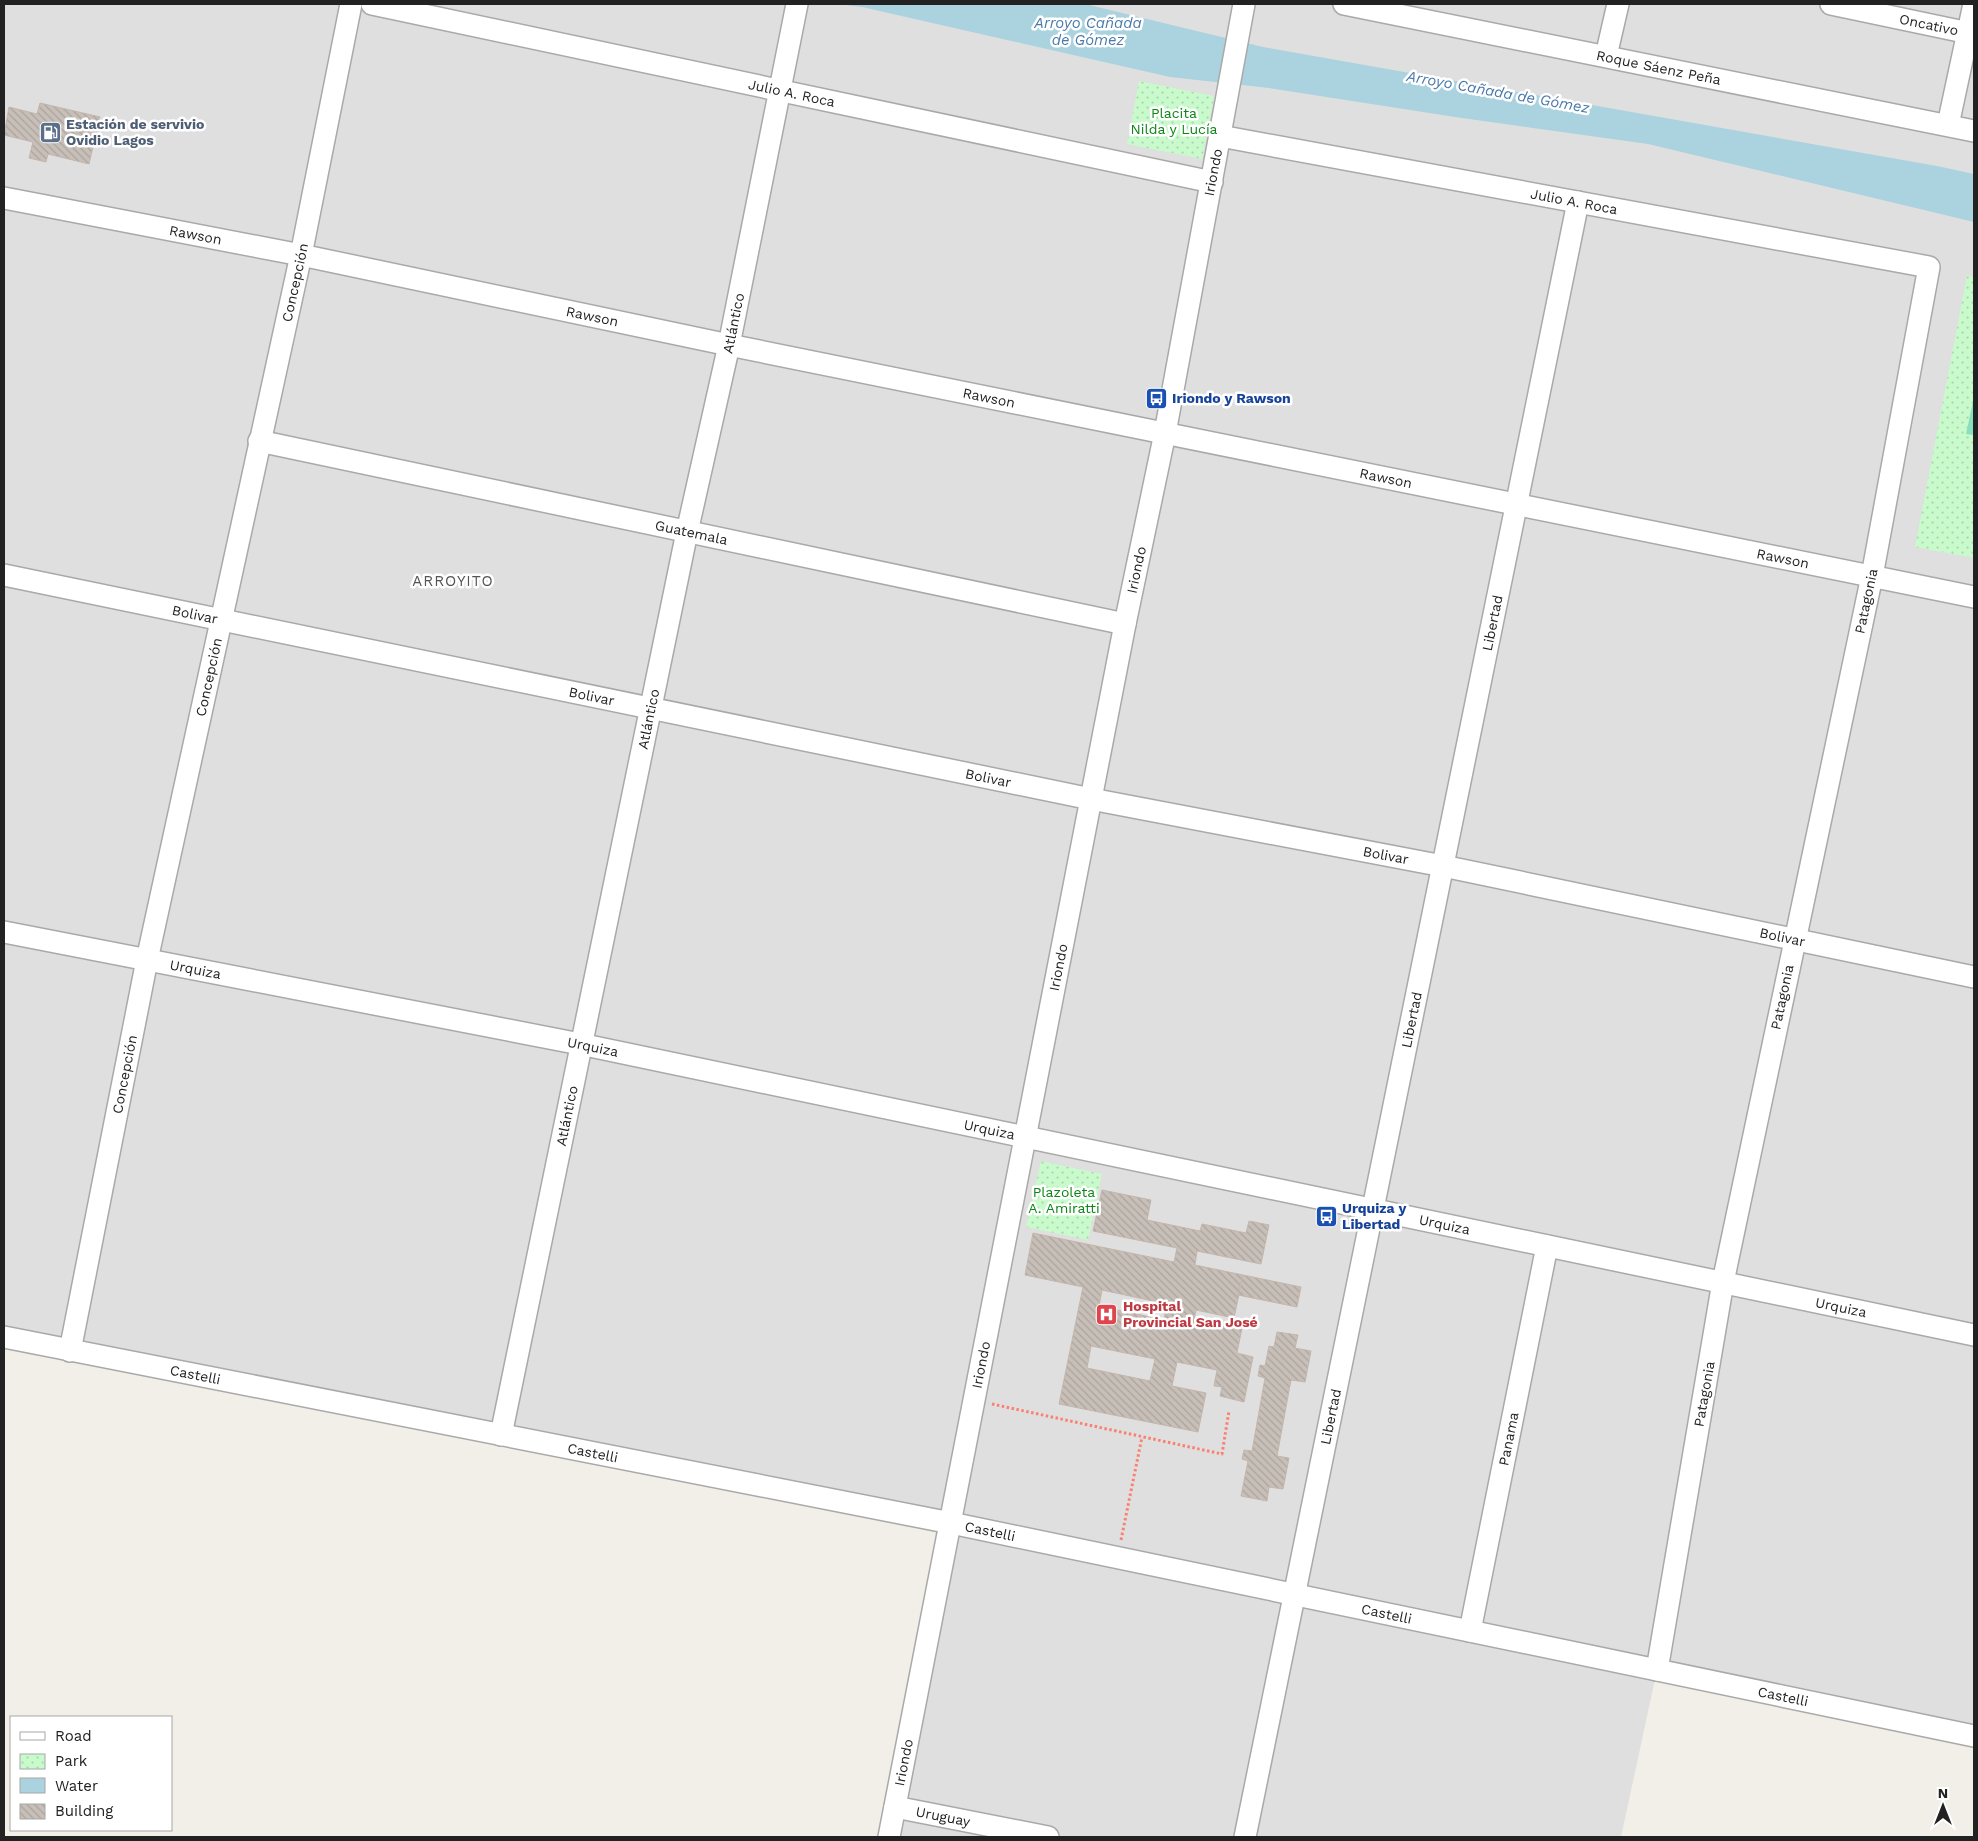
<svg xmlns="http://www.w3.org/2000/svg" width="1978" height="1841" font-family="'Work Sans',sans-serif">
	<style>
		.residential { fill: #e0dfdf }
		.park { fill: url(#park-dots) }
		.pitch { fill: #88e0be }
		.water { fill: #aad3df }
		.building { fill: url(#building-back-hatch); stroke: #c4b6ab; fill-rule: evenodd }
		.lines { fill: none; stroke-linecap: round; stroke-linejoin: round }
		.minor-casing { stroke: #a9a9a9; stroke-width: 24 }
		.path { stroke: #fa8072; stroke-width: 3; stroke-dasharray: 2.5 2.5; stroke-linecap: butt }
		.minor { stroke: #fff; stroke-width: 21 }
		.labels { text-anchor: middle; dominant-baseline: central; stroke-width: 5; stroke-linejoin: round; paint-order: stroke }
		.street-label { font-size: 14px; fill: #222; stroke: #fff }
		.park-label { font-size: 14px; fill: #0c8416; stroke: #fff }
		.service-label { font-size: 14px; font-weight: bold; fill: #4e5e75; stroke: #fff; text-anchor: start }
		.transit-label { font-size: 14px; font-weight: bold; fill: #164399; stroke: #fff; text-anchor: start }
		.health-label { font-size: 14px; font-weight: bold; fill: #be3a42; stroke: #fff; text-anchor: start }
		.water-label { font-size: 15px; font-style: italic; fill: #4a7aab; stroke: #fff }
		.neighbourhood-label { font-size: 15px; letter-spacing: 1px; fill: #555; stroke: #fff }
	</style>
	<defs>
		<pattern id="park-dots" width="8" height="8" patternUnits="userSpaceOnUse" patternTransform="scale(1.25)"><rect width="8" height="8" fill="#c8facc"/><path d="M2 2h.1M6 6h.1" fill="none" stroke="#acd6af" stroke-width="1.8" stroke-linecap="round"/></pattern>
		<pattern id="building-back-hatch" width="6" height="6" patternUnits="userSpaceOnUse" patternTransform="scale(1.25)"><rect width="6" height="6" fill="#c7bfb8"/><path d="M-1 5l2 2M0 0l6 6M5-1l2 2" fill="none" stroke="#aba49e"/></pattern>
	</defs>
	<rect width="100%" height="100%" fill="#f2efe9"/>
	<polygon class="residential" points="4,4 1974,4 1974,1736 1657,1670 1621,1837 889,1837 951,1523 4,1337"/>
	<g class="park">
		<polygon points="1139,81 1214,96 1202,159 1127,144"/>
		<polygon points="1967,275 1974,277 1974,558 1915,547"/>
		<polygon points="1041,1161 1102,1174 1088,1240 1026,1227"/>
	</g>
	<polygon class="pitch" points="1974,397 1974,435 1966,434"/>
	<polygon class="water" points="837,4 1085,4 1263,47 1937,166 1974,174 1974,222 1648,144 1455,117 1269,88 1170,77 862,7"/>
	<g class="building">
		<polygon points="40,103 100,117 89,164 48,154 46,162 29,158 33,142 4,135 9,107 37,114"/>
		<path d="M1102,1190L1151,1200L1147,1220L1200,1231L1202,1224L1246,1233L1249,1221L1269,1225L1261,1264L1197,1251L1195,1265L1243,1275L1234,1318L1196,1310L1194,1319L1242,1328L1237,1353L1253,1357L1244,1402L1220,1396L1222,1387L1214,1386L1217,1370L1177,1362L1172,1386L1206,1393L1198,1432L1059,1404L1083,1287L1025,1275L1033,1233L1174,1262L1177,1248L1093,1231ZM1102,1290L1167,1304L1164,1320L1099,1306ZM1091,1346L1155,1359L1150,1381L1087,1368Z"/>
		<polygon points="1243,1275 1301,1287 1297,1307 1238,1295"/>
		<polygon points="1277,1332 1298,1335 1295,1348 1311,1351 1305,1382 1291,1380 1277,1456 1289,1458 1283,1489 1269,1487 1267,1501 1241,1496 1248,1461 1242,1459 1244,1450 1252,1451 1265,1378 1258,1376 1260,1365 1265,1366 1269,1346 1274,1347"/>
	</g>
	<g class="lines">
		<defs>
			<g id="minor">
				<path id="s1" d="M372,4L1212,182"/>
				<path id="s2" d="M1344,4L1974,131"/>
				<path id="s3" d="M1831,4L1969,33"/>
				<polyline points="1606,56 1618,4"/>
				<polyline points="1948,125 1974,4"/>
				<path id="s4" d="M1220,136L1929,267L1872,576L1723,1282L1657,1670"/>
				<path id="s5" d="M4,198L301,255L729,345L1974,597"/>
				<path id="s6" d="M259,441L1125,624"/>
				<path id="s7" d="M4,575L1091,799L1443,866L1974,977"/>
				<path id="s8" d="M4,932L580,1044L1974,1335"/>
				<path id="s9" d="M4,1337L951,1523L1974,1736"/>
				<path id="s10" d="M70,1351L147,960L301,255L351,4"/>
				<path id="s11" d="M501,1435L687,532L729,345L797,4"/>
				<path id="s12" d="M1470,1631L1547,1246"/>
				<path id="s13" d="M895,1807L1048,1837"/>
				<path id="s14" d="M889,1837L1125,624L1165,433L1244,4"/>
				<path id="s15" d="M1245,1837L1578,202"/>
			</g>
		</defs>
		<use href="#minor" class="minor-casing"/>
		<g class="path">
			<polyline points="992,1404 1222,1454 1229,1411"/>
			<polyline points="1121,1540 1142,1437"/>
		</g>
		<use href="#minor" class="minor"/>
	</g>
	<defs>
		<symbol id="fuel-square" viewBox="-11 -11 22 22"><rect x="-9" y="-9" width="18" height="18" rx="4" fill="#5c6f8a" stroke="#fff"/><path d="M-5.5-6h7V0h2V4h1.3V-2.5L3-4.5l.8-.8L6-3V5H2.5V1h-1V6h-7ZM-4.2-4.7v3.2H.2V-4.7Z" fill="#fff"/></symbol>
		<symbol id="bus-square" viewBox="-11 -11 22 22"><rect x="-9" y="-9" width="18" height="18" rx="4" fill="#1a4fb4" stroke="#fff"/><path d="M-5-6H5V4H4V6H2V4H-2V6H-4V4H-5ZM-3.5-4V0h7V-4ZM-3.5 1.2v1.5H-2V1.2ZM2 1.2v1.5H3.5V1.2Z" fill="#fff"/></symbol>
		<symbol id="hospital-square" viewBox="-11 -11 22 22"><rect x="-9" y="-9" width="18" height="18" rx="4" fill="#e0444e" stroke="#fff"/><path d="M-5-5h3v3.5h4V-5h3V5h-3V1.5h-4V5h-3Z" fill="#fff"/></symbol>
	</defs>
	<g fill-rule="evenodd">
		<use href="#fuel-square" x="38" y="120" width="25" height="25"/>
		<use href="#bus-square" x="1144" y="386" width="25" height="25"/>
		<use href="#bus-square" x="1314" y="1204" width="25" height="25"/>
		<use href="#hospital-square" x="1094" y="1302" width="25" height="25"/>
	</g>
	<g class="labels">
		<g class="street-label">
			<text stroke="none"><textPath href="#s3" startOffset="100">Oncativo</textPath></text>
			<text stroke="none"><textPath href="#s2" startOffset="321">Roque Sáenz Peña</textPath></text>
			<text stroke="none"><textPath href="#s1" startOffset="429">Julio A. Roca</textPath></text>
			<text stroke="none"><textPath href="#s14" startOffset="1696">Iriondo</textPath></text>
			<text stroke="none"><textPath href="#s4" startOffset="360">Julio A. Roca</textPath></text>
			<text stroke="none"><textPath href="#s5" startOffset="195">Rawson</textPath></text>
			<text stroke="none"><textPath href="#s10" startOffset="1092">Concepción</textPath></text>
			<text stroke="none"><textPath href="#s5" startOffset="600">Rawson</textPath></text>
			<text stroke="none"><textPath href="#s11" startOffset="1136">Atlántico</textPath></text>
			<text stroke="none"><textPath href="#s5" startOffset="1005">Rawson</textPath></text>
			<text stroke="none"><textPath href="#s5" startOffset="1410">Rawson</textPath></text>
			<text stroke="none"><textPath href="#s6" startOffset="442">Guatemala</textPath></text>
			<text stroke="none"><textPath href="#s5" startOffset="1815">Rawson</textPath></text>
			<text stroke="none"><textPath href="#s14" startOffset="1291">Iriondo</textPath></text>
			<text transform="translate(1866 601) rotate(-78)">Patagonia</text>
			<text stroke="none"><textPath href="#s7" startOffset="195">Bolivar</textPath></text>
			<text stroke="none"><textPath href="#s15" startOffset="1239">Libertad</textPath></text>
			<text stroke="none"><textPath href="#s10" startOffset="688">Concepción</textPath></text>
			<text stroke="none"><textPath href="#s7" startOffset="600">Bolivar</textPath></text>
			<text stroke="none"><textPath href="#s11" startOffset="731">Atlántico</textPath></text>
			<text stroke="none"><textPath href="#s7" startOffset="1005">Bolivar</textPath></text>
			<text stroke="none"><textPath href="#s7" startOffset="1410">Bolivar</textPath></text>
			<text stroke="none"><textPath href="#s7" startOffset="1815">Bolivar</textPath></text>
			<text stroke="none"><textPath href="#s14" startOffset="886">Iriondo</textPath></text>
			<text stroke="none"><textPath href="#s8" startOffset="195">Urquiza</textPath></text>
			<text transform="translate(1782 997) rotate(-78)">Patagonia</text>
			<text stroke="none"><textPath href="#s15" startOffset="834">Libertad</textPath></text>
			<text stroke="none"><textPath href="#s8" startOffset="600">Urquiza</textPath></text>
			<text stroke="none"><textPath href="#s10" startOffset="282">Concepción</textPath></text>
			<text stroke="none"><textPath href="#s11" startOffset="326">Atlántico</textPath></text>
			<text stroke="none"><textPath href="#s8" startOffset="1005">Urquiza</textPath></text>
			<text stroke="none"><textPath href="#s8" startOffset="1470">Urquiza</textPath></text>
			<text stroke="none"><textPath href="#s8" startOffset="1875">Urquiza</textPath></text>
			<text stroke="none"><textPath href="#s14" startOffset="481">Iriondo</textPath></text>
			<text stroke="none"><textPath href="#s9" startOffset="195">Castelli</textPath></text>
			<text transform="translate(1704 1394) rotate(-80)">Patagonia</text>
			<text stroke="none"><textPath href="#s15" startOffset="429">Libertad</textPath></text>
			<text stroke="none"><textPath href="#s12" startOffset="196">Panama</textPath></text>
			<text stroke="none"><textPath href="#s9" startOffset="600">Castelli</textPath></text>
			<text stroke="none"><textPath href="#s9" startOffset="1005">Castelli</textPath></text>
			<text stroke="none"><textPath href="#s9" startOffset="1410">Castelli</textPath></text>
			<text stroke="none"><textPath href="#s9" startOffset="1815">Castelli</textPath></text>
			<text stroke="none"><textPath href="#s14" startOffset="76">Iriondo</textPath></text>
			<text stroke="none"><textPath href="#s13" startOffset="49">Uruguay</textPath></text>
		</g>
		<g class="park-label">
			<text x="1174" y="113">Placita<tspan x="1174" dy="16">Nilda y Lucía</tspan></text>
			<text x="1064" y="1192">Plazoleta<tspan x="1064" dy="16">A. Amiratti</tspan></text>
		</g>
		<g class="service-label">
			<text x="66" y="124">Estación de servivio<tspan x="66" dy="16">Ovidio Lagos</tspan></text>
		</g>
		<g class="transit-label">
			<text x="1172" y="398">Iriondo y Rawson</text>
			<text x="1342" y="1208">Urquiza y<tspan x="1342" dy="16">Libertad</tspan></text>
		</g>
		<g class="health-label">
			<text x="1123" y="1306">Hospital<tspan x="1123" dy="16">Provincial San José</tspan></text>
		</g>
		<g class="water-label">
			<text x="1088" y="23">Arroyo Cañada<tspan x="1088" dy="17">de Gómez</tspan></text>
			<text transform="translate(1498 92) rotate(10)">Arroyo Cañada de Gómez</text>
		</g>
		<g class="neighbourhood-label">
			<text x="453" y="581">ARROYITO</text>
		</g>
	</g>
	<rect width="1978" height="1841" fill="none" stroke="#222222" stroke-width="10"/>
	<rect x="10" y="1716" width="162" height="115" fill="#ffffff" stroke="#a7a7a7"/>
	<rect x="20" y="1732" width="25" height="8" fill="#ffffff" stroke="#a7a7a7"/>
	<text x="55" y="1741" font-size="15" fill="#222222">Road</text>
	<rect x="20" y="1754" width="25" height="15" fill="url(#park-dots)" stroke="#a7a7a7"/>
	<text x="55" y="1766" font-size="15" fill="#222222">Park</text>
	<rect x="20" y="1778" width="25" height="15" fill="#aad3df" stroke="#a7a7a7"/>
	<text x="55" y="1791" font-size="15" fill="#222222">Water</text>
	<rect x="20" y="1804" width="25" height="15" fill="url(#building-back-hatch)" stroke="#a7a7a7"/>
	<text x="55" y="1816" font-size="15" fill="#222222">Building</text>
	<g transform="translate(1943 1806)" stroke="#ffffff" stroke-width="4" paint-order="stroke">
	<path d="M0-4L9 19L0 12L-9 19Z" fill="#222222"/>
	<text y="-8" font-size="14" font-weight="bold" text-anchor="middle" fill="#222222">N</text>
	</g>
</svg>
